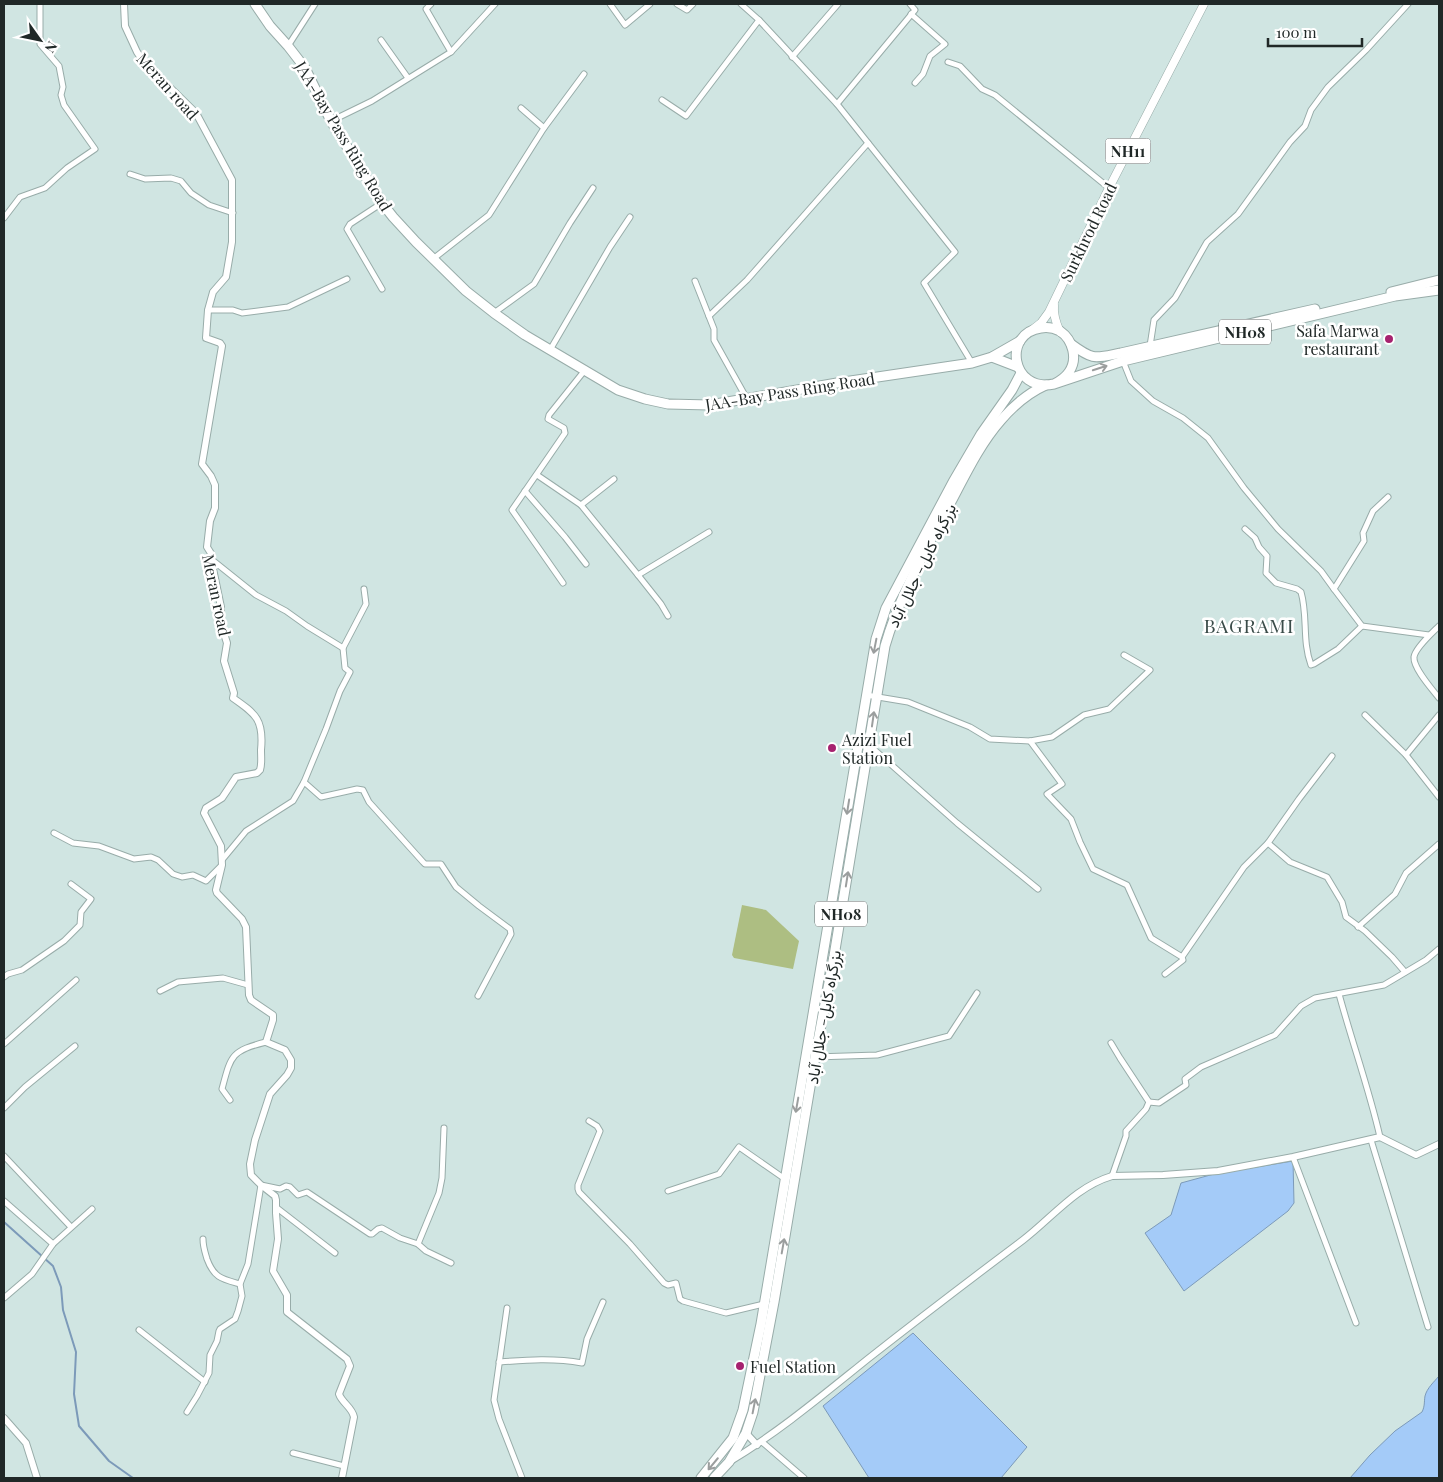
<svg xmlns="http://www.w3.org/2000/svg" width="1443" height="1482" font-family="'Playfair Display',Vazirmatn,serif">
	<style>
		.green { fill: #adbe82 }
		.water { fill: #a4cbf8; stroke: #7c9ab9 }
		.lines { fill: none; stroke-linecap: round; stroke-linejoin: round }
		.stream { stroke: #7c9ab9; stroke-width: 2 }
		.minor-casing { stroke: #98aca9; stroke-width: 7 }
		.tertiary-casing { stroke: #98aca9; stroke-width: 8 }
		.primary-casing { stroke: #98aca9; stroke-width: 9 }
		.trunk-casing { stroke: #98aca9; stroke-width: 11 }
		.minor { stroke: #fff; stroke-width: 5 }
		.tertiary { stroke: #fff; stroke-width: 6 }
		.primary { stroke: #fff; stroke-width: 8 }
		.trunk { stroke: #fff; stroke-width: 9 }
		.oneway { stroke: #9b9e9e }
		.poi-dot { fill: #a6226f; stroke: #fff; stroke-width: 2 }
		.labels { text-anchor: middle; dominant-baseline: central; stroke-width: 5; stroke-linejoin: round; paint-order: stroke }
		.shield { fill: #fff; stroke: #636868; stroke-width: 1 }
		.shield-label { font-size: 15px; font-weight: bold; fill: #202827 }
		.street-label { font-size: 16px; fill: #202827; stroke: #fff }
		.poi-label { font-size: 16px; fill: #202827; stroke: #fff; text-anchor: start }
		.quarter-label { font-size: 19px; letter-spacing: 1px; fill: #3a4c49; stroke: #fff }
	</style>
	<rect width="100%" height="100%" fill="#d0e5e2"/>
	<polygon class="green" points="742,905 766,910 799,941 793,969 734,958 732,955"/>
	<g class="water">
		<polygon points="1293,1161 1294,1203 1288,1211 1184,1291 1145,1233 1171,1215 1181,1183 1214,1174"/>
		<polygon points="913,1333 1027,1447 1001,1478 869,1478 823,1406"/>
		<path d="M1439,1376V1478H1350L1370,1455L1395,1431L1422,1412C1425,1406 1424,1402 1425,1396C1427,1388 1434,1382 1439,1376Z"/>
	</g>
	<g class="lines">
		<polyline class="stream" points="4,1222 53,1266 61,1287 63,1310 76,1352 74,1394 79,1426 109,1461 133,1478"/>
		<defs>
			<g id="minor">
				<polyline points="431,4 426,9 451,52"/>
				<polyline points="610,4 625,25 650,4"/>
				<polyline points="677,4 687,10 693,4"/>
				<polyline points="741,4 759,20 837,104 955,252 924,283 972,363"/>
				<polyline points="911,14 945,44 930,56 923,74 915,83"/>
				<polyline points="381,40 408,78"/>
				<polyline points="288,46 315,4"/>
				<polyline points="792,57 838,4"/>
				<polyline points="948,62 960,66 982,89 995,95 1109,188"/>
				<polyline points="662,100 686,116 759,20"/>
				<polyline points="837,104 915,10 910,4"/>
				<polyline points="521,108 544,128"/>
				<polyline points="331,121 372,101 451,52 495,4"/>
				<polyline points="130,174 145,179 171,178 181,181 191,193 209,205 233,213"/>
				<polyline points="4,218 20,197 45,188 67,168 95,149 64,105 61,95 63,87 59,66 40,44 40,4"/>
				<polyline points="433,259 489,215 544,128 584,74"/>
				<polyline points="695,281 714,329 714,340 747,399"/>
				<polyline points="382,289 347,229 350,224 382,203"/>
				<polyline points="208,310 233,310 242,313 288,307 347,279"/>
				<polyline points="494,313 534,284 570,223 593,188"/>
				<polyline points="709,316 747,280 868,143"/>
				<polyline points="1150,346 1154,320 1175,298 1207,242 1238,214 1290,142 1305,126 1311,110 1328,87 1366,50 1408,4"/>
				<polyline points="550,350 610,247 630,217"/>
				<polyline points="1123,361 1131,381 1153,401 1183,418 1208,438 1244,488 1278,529 1321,571 1334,589"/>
				<polyline points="537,475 581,505 638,575 661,604 668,616"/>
				<polyline points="525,491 565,537 586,564"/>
				<polyline points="1388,497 1373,511 1363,533 1364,541 1334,589 1362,626 1429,635"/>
				<polyline points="581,505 614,479"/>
				<path d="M1245,529L1255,538L1259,547L1267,556L1266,573L1276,583L1297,589L1301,592C1308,616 1302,641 1311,665L1314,664L1338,649L1362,626"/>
				<polyline points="211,559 256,595 286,611 307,626 343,648"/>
				<polyline points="638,575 709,532"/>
				<polyline points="563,583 512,510 565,433 564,428 548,419 549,415 585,370"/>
				<path d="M1439,626C1433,632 1415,648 1414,657C1413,668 1432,689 1439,698"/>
				<polyline points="866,695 908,702 970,727 990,739 1030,741 1052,737 1084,715 1109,709 1150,670 1124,655"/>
				<polyline points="1365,715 1406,755 1439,797"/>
				<polyline points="1030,741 1062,784 1047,794 1071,819 1080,842 1093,869 1127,885 1151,938 1182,957"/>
				<polyline points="869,745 957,823 1038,889"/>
				<polyline points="1406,755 1439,715"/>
				<polyline points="304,782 321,797 357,789 363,790 369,802 423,862 425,864 441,864 456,887 479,906 510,929 511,934 478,996"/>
				<polyline points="54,833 73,843 99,846 134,859 151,857 158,860 173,874 182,877 193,875 206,881 221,866"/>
				<polyline points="1268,843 1290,862 1327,877 1342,902 1346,917 1365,931 1392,957 1405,972"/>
				<polyline points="222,860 246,831 293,801 304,782 326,729 340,691 350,672 345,668 343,648 366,604 364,589"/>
				<polyline points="1358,927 1395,894 1406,873 1439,844"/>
				<polyline points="1165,974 1183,960 1182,957 1244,867 1268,843 1299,799 1332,756"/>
				<polyline points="4,977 8,974 22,970 64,941 80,925 81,912 91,899 71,884"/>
				<polyline points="160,991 178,982 223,978 248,985"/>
				<path d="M1339,994C1352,1042 1369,1089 1380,1137"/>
				<polyline points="1111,1043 1120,1058 1149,1102 1146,1109 1126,1131 1126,1136 1112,1176"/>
				<polyline points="4,1044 76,980"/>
				<polyline points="815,1057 877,1055 949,1036 977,993"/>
				<path d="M230,1100L222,1089C231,1055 231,1051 266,1042"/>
				<polyline points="1149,1102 1159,1103 1186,1085 1185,1079 1201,1067 1275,1035 1301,1006 1315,998 1384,985 1426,960 1439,949"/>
				<polyline points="4,1108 25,1087 75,1046"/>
				<polyline points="589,1121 597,1126 600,1131 578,1185 578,1189 579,1192 630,1244 664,1283 668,1285 676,1283 680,1299 683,1301 726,1313 764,1304"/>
				<polyline points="1371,1140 1428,1327"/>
				<polyline points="4,1156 71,1227"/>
				<polyline points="1293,1157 1356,1323"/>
				<polyline points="668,1191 719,1174 739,1147 785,1179"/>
				<polyline points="4,1201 53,1244"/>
				<polyline points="277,1208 335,1253"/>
				<path d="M203,1239C203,1247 205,1252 207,1259C214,1278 222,1279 240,1284"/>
				<polyline points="418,1244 439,1193 442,1178 444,1128"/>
				<polyline points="4,1298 32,1274 53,1244 92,1209"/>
				<polyline points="507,1308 494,1400 499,1419 522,1478"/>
				<polyline points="139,1330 205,1382"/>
				<path d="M499,1362C527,1360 554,1358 582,1363L587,1339L603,1302"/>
				<polyline points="187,1412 197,1396 209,1373 210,1355 217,1341 219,1331 220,1329 235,1319 238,1311 242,1296 240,1284 248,1264 261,1185 280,1189 286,1186 290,1187 298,1195 307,1192 370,1234 372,1234 378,1229 382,1228 400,1238 418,1244 426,1251 451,1263"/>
				<polyline points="762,1442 804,1478"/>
				<polyline points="293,1453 344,1466"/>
			</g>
			<g id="tertiary">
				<path d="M124,4L125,26L137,52L143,61L196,113L232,180V242L226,277L213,292L208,310L206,338L220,343L222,346L202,464L211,476L215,485V508L210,521L207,547L212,555L211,559L221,607V624L227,643L224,661L234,693L233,698C256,714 264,720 261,750C261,757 262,764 260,770L257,773L236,777L222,798L206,808L204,813L221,846L222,865L216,890L217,893L242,919L246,927L249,995L251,1000L273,1015V1020L266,1042L285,1050L291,1060V1068L287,1075L270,1094L255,1140L250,1164L251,1175L261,1185L275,1196L276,1200V1213L278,1239L273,1271L287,1295V1312L347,1359L350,1366L339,1394C342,1403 352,1407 354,1417L342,1478"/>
				<polyline points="4,1418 26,1443 37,1478"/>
				<polyline points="746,1433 757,1445"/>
				<path d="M729,1462C779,1432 824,1394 869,1358C920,1318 971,1279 1023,1240C1052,1218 1075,1187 1112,1176L1163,1175L1218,1171L1293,1157L1380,1137L1416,1155L1439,1144"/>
			</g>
			<g id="primary">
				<path d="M1054,305C1053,315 1056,323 1060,332"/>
				<polyline points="1032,330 1041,323 1049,312 1109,188 1204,4"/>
			</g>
			<g id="trunk">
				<polyline points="255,4 270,26 288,46 305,68 331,121 382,203 393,217 416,242 466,291 494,313 525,335 618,390 645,399 668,404 710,405 837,383 972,363 992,357 1020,341"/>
				<polyline points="1391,292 1439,280"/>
				<path d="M1071,344C1094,361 1095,358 1121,353L1315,309"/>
				<polyline points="992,357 1018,367"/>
				<path d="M1054,384C1060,381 1065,378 1069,372C1078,359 1073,340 1060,331C1054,328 1047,327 1041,328C1002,333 1011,393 1054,384L1123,361L1395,296L1439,290"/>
				<polyline points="701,1478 733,1438 743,1410 761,1324 876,639 886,608 953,482 981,434 1012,390 1021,373"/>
				<path d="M714,1478L729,1462L746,1433L753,1412L774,1302L815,1057L834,956L885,646C899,598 923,555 946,511C963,480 978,446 1001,420C1014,405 1028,393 1046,385"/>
			</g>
		</defs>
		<use href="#minor" class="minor-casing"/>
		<use href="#tertiary" class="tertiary-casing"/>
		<use href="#primary" class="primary-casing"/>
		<use href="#trunk" class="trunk-casing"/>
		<use href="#minor" class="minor"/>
		<use href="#tertiary" class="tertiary"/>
		<use href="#primary" class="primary"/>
		<use href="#trunk" class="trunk"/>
	</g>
	<defs><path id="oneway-shaft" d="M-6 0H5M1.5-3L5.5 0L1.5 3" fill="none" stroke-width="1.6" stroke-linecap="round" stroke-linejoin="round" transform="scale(1.25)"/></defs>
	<g class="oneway">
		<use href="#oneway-shaft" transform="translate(1100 368) rotate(-18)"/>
		<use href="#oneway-shaft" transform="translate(875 646) rotate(101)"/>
		<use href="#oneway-shaft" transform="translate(873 719) rotate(-82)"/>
		<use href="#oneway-shaft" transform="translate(848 807) rotate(99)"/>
		<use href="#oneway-shaft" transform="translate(847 879) rotate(-81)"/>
		<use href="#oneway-shaft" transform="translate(797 1105) rotate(100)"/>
		<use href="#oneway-shaft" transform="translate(783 1246) rotate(-80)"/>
		<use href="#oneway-shaft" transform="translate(754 1406) rotate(-79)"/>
		<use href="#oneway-shaft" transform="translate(713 1464) rotate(130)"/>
	</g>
	<g class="poi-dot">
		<circle cx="1389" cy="339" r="5"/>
		<circle cx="832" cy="748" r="5"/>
		<circle cx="740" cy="1366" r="5"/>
	</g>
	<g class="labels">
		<g class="shield">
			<rect x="1105.5" y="138.5" width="45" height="25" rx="4"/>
			<rect x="1219" y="319.5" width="52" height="25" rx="4"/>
			<rect x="815" y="901.5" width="52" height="25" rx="4"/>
		</g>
		<g class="shield-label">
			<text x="1128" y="151">NH11</text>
			<text x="1245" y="332">NH08</text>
			<text x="841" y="914">NH08</text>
		</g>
		<g class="street-label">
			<text transform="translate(168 86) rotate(48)">Meran road</text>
			<text transform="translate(344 136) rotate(59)">JAA-Bay Pass Ring Road</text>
			<text transform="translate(1088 232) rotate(-64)">Surkhrod Road</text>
			<text transform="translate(790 391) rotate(-9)">JAA-Bay Pass Ring Road</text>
			<text transform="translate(921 565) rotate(-64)">بزرگراه کابل- جلال آباد</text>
			<text transform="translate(217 595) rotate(78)">Meran road</text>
			<text transform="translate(823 1017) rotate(-80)">بزرگراه کابل- جلال آباد</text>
		</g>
		<g class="poi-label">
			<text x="1379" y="330" text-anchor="end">Safa Marwa<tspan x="1379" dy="18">restaurant</tspan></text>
			<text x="842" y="739">Azizi Fuel<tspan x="842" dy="18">Station</tspan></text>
			<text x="750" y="1366">Fuel Station</text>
		</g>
		<g class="quarter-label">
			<text x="1249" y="625">BAGRAMI</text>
		</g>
	</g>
	<rect width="1443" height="1482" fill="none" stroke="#202827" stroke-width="10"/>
	<g transform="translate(40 40) rotate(123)" stroke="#ffffff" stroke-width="4" paint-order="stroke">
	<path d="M0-4L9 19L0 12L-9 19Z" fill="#202827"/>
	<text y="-8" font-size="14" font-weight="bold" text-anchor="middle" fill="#202827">N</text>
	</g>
	<path d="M1268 38v8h94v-8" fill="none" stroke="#202827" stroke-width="2.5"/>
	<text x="1276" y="38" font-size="15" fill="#202827" stroke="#ffffff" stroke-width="4" paint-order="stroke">100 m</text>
</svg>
